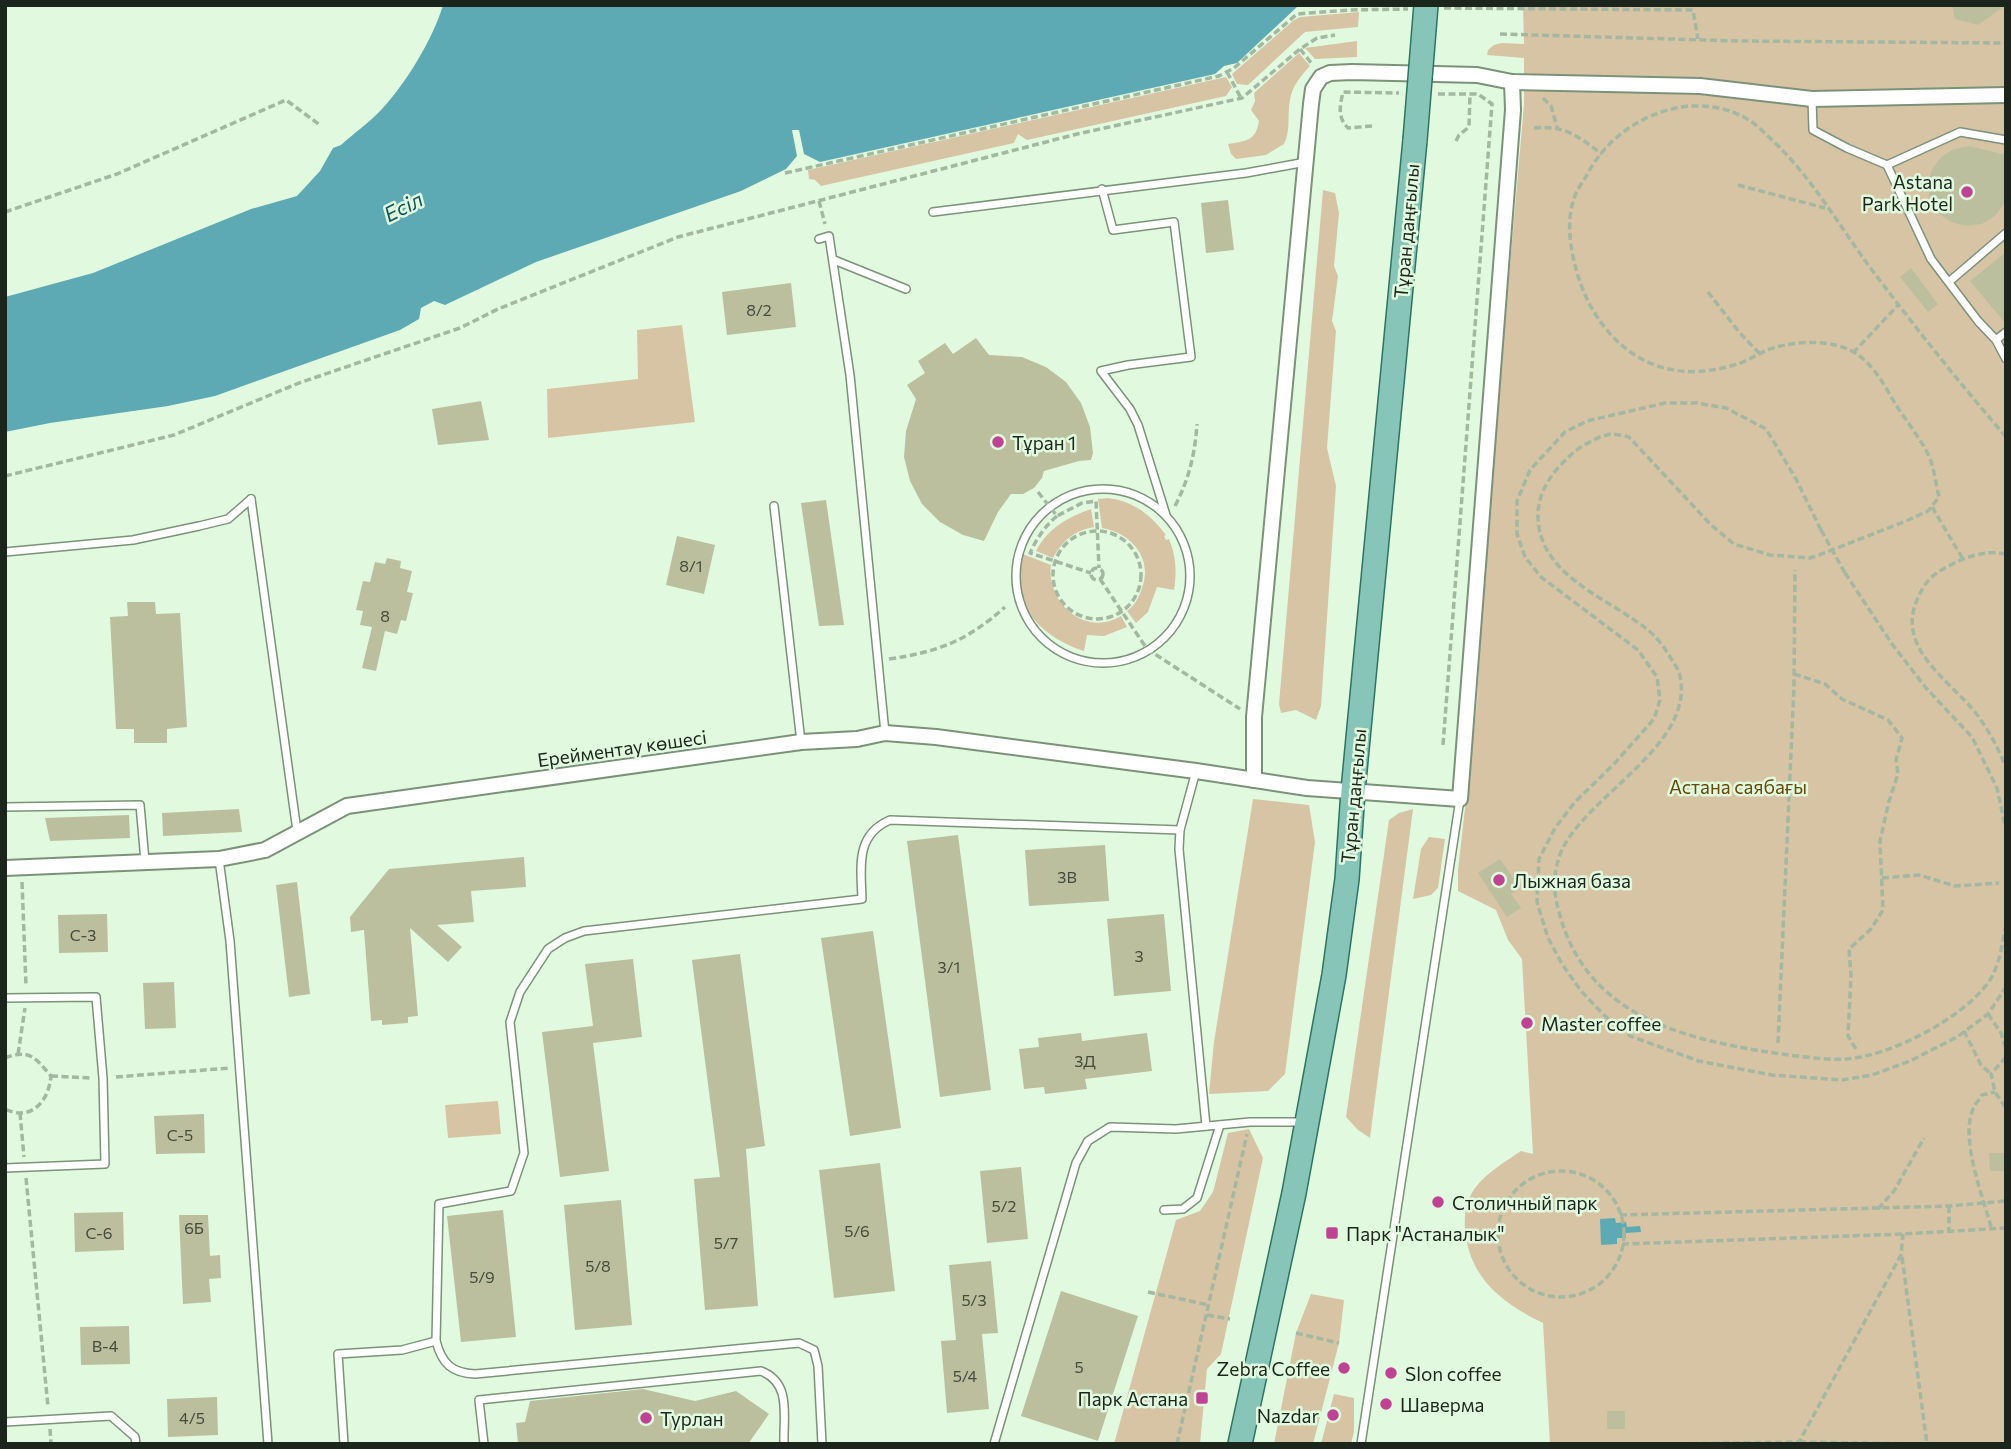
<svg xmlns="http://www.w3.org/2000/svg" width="2011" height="1449" font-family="Commissioner,sans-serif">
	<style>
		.green { fill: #d7c4a5 }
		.water { fill: #5eaab4 }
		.building { fill: #bcbf9e }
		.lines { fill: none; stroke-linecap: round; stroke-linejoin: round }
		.service-casing { stroke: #7b9279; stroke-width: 10 }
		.minor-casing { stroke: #7b9279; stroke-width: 18 }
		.primary-casing { stroke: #2d7461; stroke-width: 26 }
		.path { stroke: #a3b7a1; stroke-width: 3.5; stroke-dasharray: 7 3.5; stroke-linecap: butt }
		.service { stroke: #fff; stroke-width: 7 }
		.minor { stroke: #fff; stroke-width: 14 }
		.primary { stroke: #86c5b7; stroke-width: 23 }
		.primary-bridge-casing { stroke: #2d7461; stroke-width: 26; stroke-linecap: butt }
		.path-bridge { stroke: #a3b7a1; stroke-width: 3.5; stroke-dasharray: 7 3.5; stroke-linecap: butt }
		.primary-bridge { stroke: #86c5b7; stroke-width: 23 }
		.poi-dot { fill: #be4393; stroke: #e1fadf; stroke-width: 2.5 }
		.labels { text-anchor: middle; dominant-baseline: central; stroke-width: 5; stroke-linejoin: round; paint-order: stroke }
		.number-label { font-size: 16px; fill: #444c3c }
		.poi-label { font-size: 19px; fill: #1c251b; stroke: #e1fadf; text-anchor: start }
		.street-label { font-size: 19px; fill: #1c251b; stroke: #e1fadf }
		.park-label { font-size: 19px; fill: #674806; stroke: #e1fadf }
		.water-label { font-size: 21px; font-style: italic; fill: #12555c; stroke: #e1fadf }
	</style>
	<rect width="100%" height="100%" fill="#e1fadf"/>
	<g class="green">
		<path d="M1523,5H2006V1444H1550L1543,1323C1502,1303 1469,1278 1465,1229C1464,1214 1466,1200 1475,1188C1487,1172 1505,1162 1521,1151L1533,1154L1522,959L1508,940L1496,910L1458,891V870L1477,702L1487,531L1524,104V58L1487,55L1488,50L1494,45L1502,43L1524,44Z"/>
		<polygon points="1359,12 1358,27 1305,32 1248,85 1237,84 1232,74 1294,20 1300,17"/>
		<polygon points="1357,41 1357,57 1315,59 1305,48"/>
		<path d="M1299,53L1310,66C1301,76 1292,86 1290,100C1287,114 1291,131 1284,144L1266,155L1236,159L1231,154L1228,144C1246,141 1256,141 1259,121L1251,110L1255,101L1254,93Z"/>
		<polygon points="1226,77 1232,87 1226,96 1027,140 1018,134 1014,143 821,186 815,180 809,179 808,170"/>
		<polygon points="1323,190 1335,193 1339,213 1334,266 1338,276 1332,321 1336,331 1327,448 1336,486 1321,706 1316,720 1296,710 1281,713 1279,704"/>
		<polygon points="682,325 695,422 548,438 547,389 638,379 637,330"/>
		<path d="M1108,498C1133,501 1151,515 1166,535L1164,536L1166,540L1169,539C1176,556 1177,571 1174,590L1157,587L1148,612L1136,623L1127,611C1135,605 1139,598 1142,588C1153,559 1132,533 1102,528L1098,499Z"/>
		<path d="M1091,509L1094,527C1074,531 1063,540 1053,558L1036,551C1048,528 1068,517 1091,509Z"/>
		<path d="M1023,554L1051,565C1046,602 1085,638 1121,616L1127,627L1104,636L1087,635L1084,651C1040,637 1008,603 1023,554Z"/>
		<polygon points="1253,799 1309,805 1315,842 1285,1074 1268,1091 1209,1094 1214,1042"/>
		<polygon points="1413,809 1370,1138 1358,1130 1346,1117 1389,820 1399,813"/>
		<polygon points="1429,837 1445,839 1438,888 1431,895 1413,899 1421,849"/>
		<polygon points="498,1101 501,1134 448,1138 445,1105"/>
		<polygon points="1249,1129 1263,1158 1221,1354 1207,1369 1200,1444 1114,1444 1176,1220 1200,1211 1213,1192 1228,1133"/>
		<polygon points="1311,1294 1344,1300 1339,1343 1313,1444 1274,1444 1296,1333"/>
		<polygon points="1334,1394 1354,1398 1354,1432 1351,1444 1321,1444"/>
	</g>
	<g class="water">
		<path d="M443,5H1354L1297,7L1237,63L1224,66L1215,74L820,162L804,154L799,130H792L797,156L786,169L741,191L536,262L445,305L434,301L421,308L419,319L400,330L215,396L168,406L50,423L5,432V297L93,273L251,209L297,196L320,171L333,148L341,145C354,133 370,122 382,109C406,83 433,39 443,5Z"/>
		<polygon points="1615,1218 1616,1223 1626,1222 1627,1227 1640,1226 1641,1232 1626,1233 1626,1238 1617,1238 1617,1244 1601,1245 1600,1219"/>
	</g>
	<g class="building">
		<polygon points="1952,5 2006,5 1978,25 1955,19"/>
		<polygon points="1970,146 2006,155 2006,201 1995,216 1982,224 1966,226 1951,222 1938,213 1930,200 1928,184 1932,169 1941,157 1954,149"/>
		<polygon points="1228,200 1234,250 1206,253 1201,203"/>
		<polygon points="2006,252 2006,324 1970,281"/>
		<polygon points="1911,268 1938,304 1928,312 1900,277"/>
		<polygon points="791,283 796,327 727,335 722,292"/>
		<polygon points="976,338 989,355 1022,357 1046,367 1066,382 1081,403 1090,427 1093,453 1091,460 1079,461 1044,471 1042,478 1034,488 1023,494 1011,494 998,512 984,541 963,535 940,522 922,504 910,481 904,457 906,431 916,399 907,385 925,373 918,361 945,343 953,354"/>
		<polygon points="481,401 489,440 438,445 432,409"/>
		<polygon points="826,500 844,625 819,626 801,503"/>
		<polygon points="677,536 715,545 704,594 666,585"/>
		<polygon points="387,558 401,561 400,568 412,571 407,592 413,593 406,621 401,620 397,634 385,631 376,671 362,668 372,627 360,625 363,611 356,610 363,581 370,582 375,562 385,564"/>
		<polygon points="127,602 155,602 156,614 180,613 187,727 167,729 167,743 134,743 134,729 116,729 110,617 128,616"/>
		<polygon points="239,809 242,832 163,836 162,813"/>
		<polygon points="129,815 130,838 50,841 45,818"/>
		<polygon points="958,835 991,1090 940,1097 907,841"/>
		<polygon points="1105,845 1109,901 1029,906 1025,850"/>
		<polygon points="524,857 526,887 471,891 474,922 437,925 462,947 448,962 410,928 418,1016 408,1017 408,1023 382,1025 382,1020 371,1021 364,930 351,932 350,917 389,869"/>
		<polygon points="1500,859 1520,888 1511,894 1521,908 1507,917 1478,873"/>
		<polygon points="297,882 310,994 289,997 276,885"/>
		<polygon points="107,914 108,952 59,953 58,915"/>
		<polygon points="1164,914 1171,991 1114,996 1107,919"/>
		<polygon points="873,931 901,1128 850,1136 821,938"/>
		<polygon points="740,954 765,1146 746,1149 758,1306 705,1310 694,1179 720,1177 692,960"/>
		<polygon points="633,959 642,1037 593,1043 609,1171 560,1177 542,1032 593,1026 585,964"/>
		<polygon points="174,982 176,1028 145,1029 143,983"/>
		<polygon points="1081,1033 1082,1041 1147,1033 1152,1071 1085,1079 1087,1089 1045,1094 1044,1087 1024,1089 1019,1049 1039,1047 1038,1038"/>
		<polygon points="204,1114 205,1153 156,1154 154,1116"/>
		<polygon points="1989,1153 2006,1153 2006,1171 1990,1171"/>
		<polygon points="880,1163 895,1291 834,1298 819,1170"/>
		<polygon points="1021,1167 1028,1239 987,1243 980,1171"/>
		<polygon points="621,1200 632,1325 575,1330 564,1205"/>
		<polygon points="503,1210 516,1337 461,1342 447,1216"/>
		<polygon points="123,1212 124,1250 75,1252 74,1213"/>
		<polygon points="179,1215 208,1215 210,1256 220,1255 221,1278 209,1279 211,1302 183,1304"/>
		<polygon points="991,1261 998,1333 982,1334 989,1409 947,1413 941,1341 956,1340 949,1265"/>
		<polygon points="1061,1291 1138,1316 1098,1441 1021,1416"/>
		<polygon points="129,1326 130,1364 81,1365 80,1327"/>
		<polygon points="643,1389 695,1401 736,1391 769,1414 748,1444 518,1444 516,1423 525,1422 530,1401"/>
		<polygon points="217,1397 218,1435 168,1437 167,1399"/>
		<rect x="1607" y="1411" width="18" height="18"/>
	</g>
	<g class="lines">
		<defs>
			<g id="service">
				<polyline points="1812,99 1813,130 1847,148 1887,165 1931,259 1978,321 1996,340 2006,359"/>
				<polyline points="1887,165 1960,132 2006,140"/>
				<polyline points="1102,189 1113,230 1174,222 1191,357 1128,365 1101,371 1130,409 1138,425 1166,515"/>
				<polyline points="933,212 1246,173 1306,162"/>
				<polyline points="819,239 829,236 850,375 885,733"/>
				<polyline points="834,260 906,289"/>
				<polyline points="1950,281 2006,233"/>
				<polyline points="1996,340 2006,332"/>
				<circle cx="1103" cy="576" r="87"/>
				<polyline points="251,499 297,831"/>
				<polyline points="774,506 801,742"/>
				<polyline points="5,552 133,540 199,526 228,519 251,499"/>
				<polyline points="1196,771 1180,830 1179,849 1206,1126"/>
				<polyline points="5,807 140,805 145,861"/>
				<polyline points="219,859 230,941 268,1444"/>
				<polyline points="5,998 96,997 103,1078 105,1164 5,1168"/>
				<polyline points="1164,1210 1183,1209 1197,1198 1220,1125"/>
				<path d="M436,1341C442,1364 452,1373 475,1374L799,1343L814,1350L818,1366L822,1444"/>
				<polyline points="5,1422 111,1416 135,1437 136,1444"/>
				<path d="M344,1444L338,1354L402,1350L436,1341L439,1204L511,1191L524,1153L510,1022L520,992L548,949L565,938L584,931L862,899C861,867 855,835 890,820L1180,830"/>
				<path d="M484,1444L479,1400L761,1371C792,1383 783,1416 784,1444"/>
				<polyline points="994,1444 1076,1163 1088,1141 1110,1127 1176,1129 1250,1122 1303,1122"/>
				<polyline points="1361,1444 1460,799"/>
			</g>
			<g id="minor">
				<polyline points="1254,780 1254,717 1311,104 1313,89 1321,77 1330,73 1352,72 1477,75 1512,82 1700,86 1812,99 2006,95"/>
				<polyline points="5,868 219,859 265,850 347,806 801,742 857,739 885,733 936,737 1196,771 1307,788 1460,799 1513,110 1512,82"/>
			</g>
			<polyline id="primary" points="1240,1444 1294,1193 1334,975 1347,879 1353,791 1415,140"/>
		</defs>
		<use href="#service" class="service-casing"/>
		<use href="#minor" class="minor-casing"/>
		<use href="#primary" class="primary-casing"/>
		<g class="path">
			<polyline points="1444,8 1693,10 1698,39"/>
			<polyline points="1500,34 1739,41 2006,43"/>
			<polyline points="1300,49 1312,64"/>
			<polyline points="1227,72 1241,98"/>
			<polyline points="1438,94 1478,94 1492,104 1443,745"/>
			<polyline points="1543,98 1551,106 1557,127"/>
			<path d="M1372,126L1348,128C1337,117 1340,106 1343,92L1399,93"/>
			<path d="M1534,128C1566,125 1577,136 1602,154"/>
			<polyline points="1456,141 1459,135 1469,127 1470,94"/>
			<polyline points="785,173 1219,76 1234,68 1297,14 1349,10 1408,9"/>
			<polyline points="1738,185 1825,208"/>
			<polyline points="819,201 825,224"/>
			<polyline points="5,212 117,174 286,100 320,125"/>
			<polyline points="1708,292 1739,332 1760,354"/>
			<polyline points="1853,353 1899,304"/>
			<path d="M2006,437C1957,380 1911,322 1866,262C1836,220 1808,173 1770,138C1764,133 1758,126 1752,122C1694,84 1616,118 1587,175C1582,183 1575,192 1573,202C1563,233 1577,285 1594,312C1626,364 1676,383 1734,365C1746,362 1756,355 1767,350C1789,342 1822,339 1845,348C1870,357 1883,383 1896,405C1907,422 1920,438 1929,456C1934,468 1936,484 1939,497L1928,511L1906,521L1819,555L1810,558L1770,555L1734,544L1711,525L1629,437C1624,436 1617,434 1611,434C1599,436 1582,445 1573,453C1555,469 1539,488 1538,513C1536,576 1610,598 1649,631C1659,639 1666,650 1672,660C1675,665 1679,670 1680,676C1695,746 1586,795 1561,852C1553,871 1553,892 1559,912C1585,1011 1672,1036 1761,1051C1783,1054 1824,1061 1846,1059C1891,1056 1961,1019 1988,983C2000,966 2002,944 2006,925"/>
			<polyline points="5,476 174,435 299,383 460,328 498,309 678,237 1073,135 1242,98 1300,49 1317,38 1335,35"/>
			<polyline points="1038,492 1057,516 1082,503 1096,501 1099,568"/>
			<path d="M1175,506C1189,479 1195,454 1197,424"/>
			<polyline points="1932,507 1963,559"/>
			<path d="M1057,516C1045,526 1037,538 1030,553L1091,573"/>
			<polyline points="1821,530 1796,479 1766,429 1726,408 1697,403 1665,403 1587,421 1565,432 1530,470 1517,501 1517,534 1525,557 1541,577 1638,650 1657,677 1660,700 1654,719 1613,765 1575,802 1555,828 1539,859 1537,902 1548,938 1562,964 1581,991 1604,1015 1630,1036 1699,1061 1772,1075 1842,1080 1872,1075 1910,1061 1957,1037 1988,1014 2006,987"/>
			<circle cx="1097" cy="575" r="44"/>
			<path d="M2006,554C1982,549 1960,559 1940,571C1928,578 1922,588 1917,600C1896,648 1949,680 1975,712C1988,729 1998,747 2006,768"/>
			<circle cx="1097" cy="574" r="6"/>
			<polyline points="1845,573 1892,644 1926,688 1972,737 1997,788 2006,830"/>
			<polyline points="1100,579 1147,649 1240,709"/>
			<path d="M889,659C938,652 967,641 1005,607"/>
			<polyline points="1794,674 1825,684 1842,699 1888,720 1902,738 1896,760 1898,774 1889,801 1880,841 1883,910 1871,929 1849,949 1851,976 1848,1036 1856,1049"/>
			<polyline points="1882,878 1919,875 1955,886 1999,883"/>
			<polyline points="22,882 26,986"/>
			<polyline points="1988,1014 2001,1033 2006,1049"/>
			<polyline points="1964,1031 1981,1065 1991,1074"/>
			<polyline points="1778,1043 1794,686 1795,570"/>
			<polyline points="18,1054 25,1008"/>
			<polyline points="2006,1057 1991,1074 1995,1092 2006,1108"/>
			<path d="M5,1058C30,1048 36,1059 51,1076C49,1101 31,1122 5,1109"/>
			<polyline points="51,1076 90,1078"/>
			<polyline points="116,1077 230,1068"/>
			<polyline points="20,1113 24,1157"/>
			<circle cx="1561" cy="1234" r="63"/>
			<polyline points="26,1178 48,1407"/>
			<polyline points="1949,1206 1949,1231"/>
			<polyline points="1878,1209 1894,1191 1924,1138"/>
			<polyline points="1620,1215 1949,1206 2006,1201"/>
			<path d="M1991,1227C1983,1197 1960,1139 1973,1109C1975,1104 1979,1100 1982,1095L1995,1092"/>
			<polyline points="1622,1244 1903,1234 2006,1228"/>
			<polyline points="1902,1257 1927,1444"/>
			<polyline points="1148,1292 1209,1305"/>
			<polyline points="1207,1315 1230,1319"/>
			<polyline points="1296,1333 1339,1343"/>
			<polyline points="50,1429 51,1444"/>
			<polyline points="1799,1442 1917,1444"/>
			<polyline points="1177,1444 1247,1134"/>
			<polyline points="1670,1444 1799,1442 1901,1255 1903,1234"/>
			<polyline points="1953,1444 2006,1444"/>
		</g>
		<use href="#service" class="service"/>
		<use href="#minor" class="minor"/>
		<use href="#primary" class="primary"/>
		<defs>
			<polyline id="primary-bridge" points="1415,140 1426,5"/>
		</defs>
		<use href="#primary-bridge" class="primary-bridge-casing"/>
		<polyline class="path-bridge" points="1821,530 1845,573"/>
		<use href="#primary-bridge" class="primary-bridge"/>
	</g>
	<g class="poi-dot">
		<circle cx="1967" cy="192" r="7"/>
		<circle cx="998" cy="442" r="7"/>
		<circle cx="1499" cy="880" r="7"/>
		<circle cx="1527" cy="1023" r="7"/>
		<circle cx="1438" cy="1202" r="7"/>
		<rect x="1325" y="1226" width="14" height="14" rx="3.5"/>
		<circle cx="1344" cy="1368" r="7"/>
		<circle cx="1391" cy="1373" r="7"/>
		<rect x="1195" y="1391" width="14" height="14" rx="3.5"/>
		<circle cx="1386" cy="1404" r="7"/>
		<circle cx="1333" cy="1415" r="7"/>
		<circle cx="646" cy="1418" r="7"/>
	</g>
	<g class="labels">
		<g class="number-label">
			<text x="759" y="309">8/2</text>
			<text x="691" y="565">8/1</text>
			<text x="385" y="615">8</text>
			<text x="1067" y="876">3В</text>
			<text x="83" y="934">C-3</text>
			<text x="1139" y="955">3</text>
			<text x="949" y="966">3/1</text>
			<text x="1085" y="1060">3Д</text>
			<text x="180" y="1134">C-5</text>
			<text x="1004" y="1205">5/2</text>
			<text x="194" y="1227">6Б</text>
			<text x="857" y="1230">5/6</text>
			<text x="99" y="1232">C-6</text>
			<text x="726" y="1242">5/7</text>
			<text x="598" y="1265">5/8</text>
			<text x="482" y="1276">5/9</text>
			<text x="974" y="1299">5/3</text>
			<text x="105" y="1345">В-4</text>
			<text x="1079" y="1366">5</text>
			<text x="965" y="1375">5/4</text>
			<text x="192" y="1417">4/5</text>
		</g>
		<g class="poi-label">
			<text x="1953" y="181" text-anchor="end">Astana<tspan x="1953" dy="22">Park Hotel</tspan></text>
			<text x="1012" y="442">Тұран 1</text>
			<text x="1513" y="880">Лыжная база</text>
			<text x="1541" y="1023">Master coffee</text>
			<text x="1452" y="1202">Столичный парк</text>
			<text x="1346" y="1233">Парк "Астаналык"</text>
			<text x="1330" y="1368" text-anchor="end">Zebra Coffee</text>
			<text x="1405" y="1373">Slon coffee</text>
			<text x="1188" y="1398" text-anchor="end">Парк Астана</text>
			<text x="1400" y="1404">Шаверма</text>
			<text x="1319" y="1415" text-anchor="end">Nazdar</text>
			<text x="660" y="1418">Турлан</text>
		</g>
		<g class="street-label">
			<text transform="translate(1406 231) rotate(-85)">Тұран даңғылы</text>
			<text transform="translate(622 748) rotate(-8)">Ерейментау көшесі</text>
			<text transform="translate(1353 796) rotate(-85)">Тұран даңғылы</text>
		</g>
		<g class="park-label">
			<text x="1738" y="786">Астана саябағы</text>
		</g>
		<g class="water-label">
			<text transform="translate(403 206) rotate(-27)">Есіл</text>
		</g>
	</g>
	<rect width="2011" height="1449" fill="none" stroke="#1c251b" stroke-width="14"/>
</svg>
